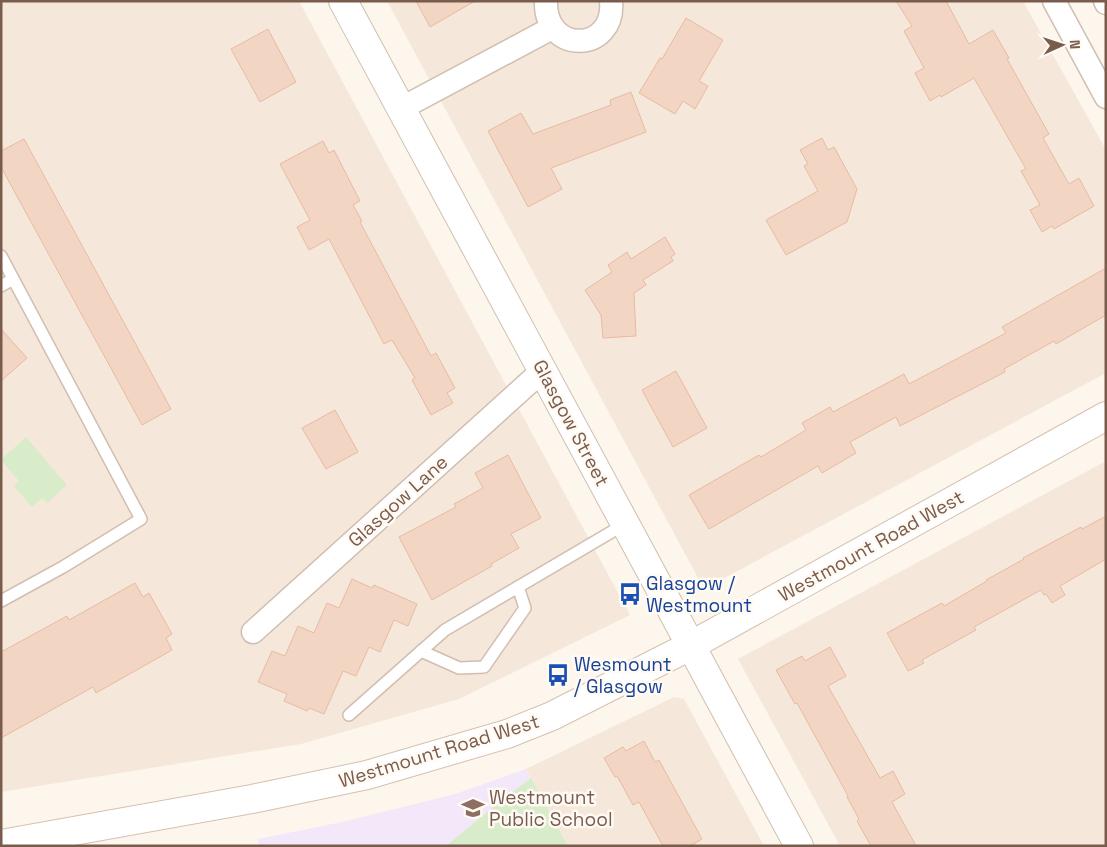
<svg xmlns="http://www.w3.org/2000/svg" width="1107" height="847" font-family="'Space Grotesk',sans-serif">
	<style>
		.residential { fill: #f5e8da }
		.education { fill: #f3e8fa }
		.green { fill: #d8ecc9 }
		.building { fill: #f3d5c3; stroke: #e6bba3 }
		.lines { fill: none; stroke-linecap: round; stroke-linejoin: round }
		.service-casing { stroke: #d1beb0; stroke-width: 14 }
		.minor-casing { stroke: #d1beb0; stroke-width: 25 }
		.tertiary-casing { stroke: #d1beb0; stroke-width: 30 }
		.secondary-casing { stroke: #d6c0b0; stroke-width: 30 }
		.service { stroke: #fff; stroke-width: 11 }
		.minor { stroke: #fff; stroke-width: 22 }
		.tertiary { stroke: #fff; stroke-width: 28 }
		.secondary { stroke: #fff; stroke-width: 28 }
		.labels { text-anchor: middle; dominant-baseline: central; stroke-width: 5; stroke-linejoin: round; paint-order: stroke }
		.street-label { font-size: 19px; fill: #7a5c4d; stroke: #fffaf3 }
		.transit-label { font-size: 19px; fill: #164399; stroke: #fffaf3; text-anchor: start }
		.education-label { font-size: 19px; fill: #785e54; stroke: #fffaf3; text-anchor: start }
	</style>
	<rect width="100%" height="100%" fill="#fdf6ec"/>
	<g class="residential">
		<polygon points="1,1 299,1 630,615 459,699 301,744 1,792"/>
		<polygon points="387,1 1023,1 1106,150 1106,373 704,589"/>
		<polygon points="1106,461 1106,846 840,846 738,659"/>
		<polygon points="674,697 684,699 764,846 568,846 526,769"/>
	</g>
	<polygon class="education" points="526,769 568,846 259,846 258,839 342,822 455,794"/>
	<g class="green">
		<polygon points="26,437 67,485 47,503 42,498 32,507 14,486 19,481 1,460"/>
		<polygon points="531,778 568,846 446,846 503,799"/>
	</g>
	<g class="building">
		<polygon points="416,1 475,1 430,27"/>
		<polygon points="896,1 946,1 969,44 993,30 1009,58 1007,59 1049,134 1043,138 1069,184 1079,178 1094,206 1054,229 1052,226 1042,232 1030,210 1040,205 1021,171 1026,169 974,78 941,97 940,95 930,101 915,73 924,68 904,31 912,26"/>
		<polygon points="686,18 723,40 699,81 708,86 695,109 683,101 675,114 639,93 660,58 662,59"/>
		<polygon points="268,29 296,82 260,102 231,49"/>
		<polygon points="631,92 646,132 551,168 562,189 528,207 488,131 521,113 533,134 611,105 610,100"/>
		<polygon points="822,138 828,150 834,147 857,189 847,222 786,255 766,220 818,191 804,166 808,164 800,150"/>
		<polygon points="24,139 171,409 142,425 1,167 1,151"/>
		<polygon points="323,141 329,153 334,150 360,201 353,205 362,221 360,222 431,356 436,353 455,388 447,393 453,403 431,415 412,380 415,378 392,340 384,344 329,239 309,250 297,227 310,220 280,164"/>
		<polygon points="665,237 675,254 671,257 673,261 643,280 646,285 634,293 636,336 603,338 601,315 585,290 612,272 608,265 627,252 631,259"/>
		<polygon points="1106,268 1106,315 1056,344 1054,341 1004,369 1005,372 900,426 896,417 850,442 856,453 822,473 818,466 709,529 689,495 759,455 761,457 806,430 802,423 830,407 833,412 904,374 909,384 1006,333 1002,327"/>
		<polygon points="1,329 27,358 1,381"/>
		<polygon points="676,371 707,428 673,447 642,390"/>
		<polygon points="335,410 358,452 326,469 302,428"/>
		<polygon points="508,455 541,518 511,534 519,548 491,564 492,566 432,600 399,537 456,507 454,504 483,488 475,473"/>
		<polygon points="1106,516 1106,559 1060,586 1065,595 1052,603 1046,594 1044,595 1041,590 974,627 976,630 922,660 924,663 908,671 887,633 942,603 944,606 987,581 986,580 1024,559 1023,558 1081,527 1082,529"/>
		<polygon points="352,579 372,588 374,585 417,604 408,626 394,620 380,652 369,647 356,676 343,671 324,714 309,708 307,711 284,701 287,694 258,682 272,651 285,656 298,626 314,633 327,603 339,608"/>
		<polygon points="135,583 143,597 149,593 172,634 166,638 172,650 96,693 93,687 1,738 1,652 67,616 69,620"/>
		<polygon points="830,647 846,676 828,686 880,778 893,771 905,794 892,802 916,846 871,846 857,821 859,819 847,797 848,796 797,703 795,704 776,670 802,656 805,661"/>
		<polygon points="644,741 655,762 659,760 702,839 690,846 663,846 639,802 633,805 617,776 615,777 604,758 623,747 626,751"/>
	</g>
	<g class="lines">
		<defs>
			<g id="service">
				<polyline points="1,256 141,519 63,567 1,601"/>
				<polyline points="1,286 13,279"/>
				<polyline points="421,651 459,668 484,667 525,608 518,587"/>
				<polyline points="349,715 445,630 625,524"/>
			</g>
			<g id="minor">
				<path d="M546,1C544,55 616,53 611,1"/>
				<polyline points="1054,1 1106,97"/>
				<polyline points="1105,1 1106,3"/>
				<polyline points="402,108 552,28"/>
				<polyline points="253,632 543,370"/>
			</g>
			<polyline id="tertiary" points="343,1 799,846"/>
			<polyline id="secondary" points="1,844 252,799 367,775 507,734 552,716 690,646 1106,416"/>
		</defs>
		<use href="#service" class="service-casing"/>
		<use href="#minor" class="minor-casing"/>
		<use href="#tertiary" class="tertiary-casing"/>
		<use href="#secondary" class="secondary-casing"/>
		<use href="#service" class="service"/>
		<use href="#minor" class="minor"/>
		<use href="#tertiary" class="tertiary"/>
		<use href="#secondary" class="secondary"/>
	</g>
	<defs>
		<symbol id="bus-bare" viewBox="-9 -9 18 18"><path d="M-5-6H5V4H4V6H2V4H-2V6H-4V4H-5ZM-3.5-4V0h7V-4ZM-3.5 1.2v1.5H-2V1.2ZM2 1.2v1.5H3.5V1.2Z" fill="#1a4fb4" stroke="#fffaf3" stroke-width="2.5" paint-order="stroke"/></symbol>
		<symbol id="school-bare" viewBox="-9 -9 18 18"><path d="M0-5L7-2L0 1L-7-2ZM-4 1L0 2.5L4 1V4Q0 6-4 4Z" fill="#8d6e63" stroke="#fffaf3" stroke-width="2.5" paint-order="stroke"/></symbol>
	</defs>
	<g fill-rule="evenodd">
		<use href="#bus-bare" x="614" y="578" width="32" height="32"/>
		<use href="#bus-bare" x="542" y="659" width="32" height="32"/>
		<use href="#school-bare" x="457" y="792" width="32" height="32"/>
	</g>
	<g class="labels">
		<g class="street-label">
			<text transform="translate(571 423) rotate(62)">Glasgow Street</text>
			<text transform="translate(398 501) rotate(-42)">Glasgow Lane</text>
			<text transform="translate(871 546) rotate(-29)">Westmount Road West</text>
			<text transform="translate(439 751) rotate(-17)">Westmount Road West</text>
		</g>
		<g class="transit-label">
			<text x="646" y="583">Glasgow /<tspan x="646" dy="22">Westmount</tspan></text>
			<text x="574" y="664">Wesmount<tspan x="574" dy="22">/ Glasgow</tspan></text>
		</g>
		<g class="education-label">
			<text x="489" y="797">Westmount<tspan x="489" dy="22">Public School</tspan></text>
		</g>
	</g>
	<rect width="1107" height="847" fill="none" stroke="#7a5c4d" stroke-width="5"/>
	<g transform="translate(1062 45) rotate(87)" stroke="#fffaf3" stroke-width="4" paint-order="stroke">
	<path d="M0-4L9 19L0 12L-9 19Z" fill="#7a5c4d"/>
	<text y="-8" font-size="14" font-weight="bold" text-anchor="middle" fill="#7a5c4d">N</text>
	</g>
</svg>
